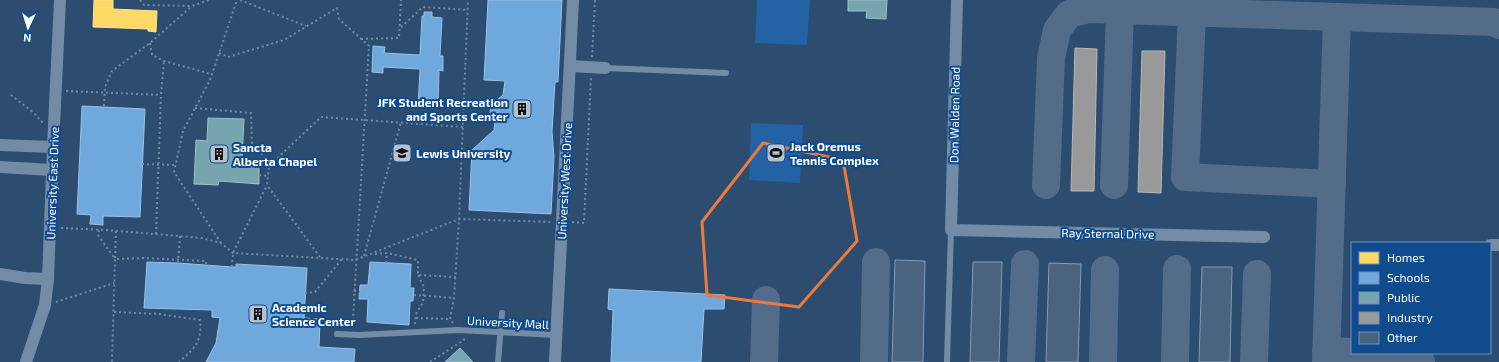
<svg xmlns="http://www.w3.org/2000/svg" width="1499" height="362" font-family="'Exo 2',sans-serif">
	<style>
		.green { fill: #2262a5 }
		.homes { fill: #ffd966; stroke: #ffe494 }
		.schools { fill: #6fa8dc; stroke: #9ac2e6 }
		.public { fill: #76a5af; stroke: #9fc0c7 }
		.industry { fill: #999; stroke: #b8b8b8 }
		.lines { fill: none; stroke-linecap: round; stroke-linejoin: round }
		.taxiway { stroke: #526c8a; stroke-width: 28 }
		.building { fill: #496380; stroke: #879cb3 }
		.path { stroke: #738ca5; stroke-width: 2; stroke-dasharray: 2 3; stroke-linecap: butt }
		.lane { stroke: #738ca5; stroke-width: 6 }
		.street { stroke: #738ca5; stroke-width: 12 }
		.marked { fill: none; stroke: #ed7a3d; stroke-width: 3; stroke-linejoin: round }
		.labels { text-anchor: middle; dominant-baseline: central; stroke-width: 4; stroke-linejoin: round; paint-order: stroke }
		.poi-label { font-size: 12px; font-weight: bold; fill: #fff; stroke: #0f4b8d; text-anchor: start }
		.street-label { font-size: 12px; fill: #fff; stroke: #0f4b8d }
	</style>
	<rect width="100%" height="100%" fill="#2c4c70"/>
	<g class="green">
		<polygon points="757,0 810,0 807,45 755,43"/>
		<polygon points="751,123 803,125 800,183 749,180"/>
	</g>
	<polygon class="homes" points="94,0 113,0 113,9 157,11 156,32 148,31 148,29 93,27"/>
	<g class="schools">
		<polygon points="488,0 562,0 558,82 555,82 552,132 554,157 551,214 469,210 472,150 494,130 495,119 490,113 491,105 503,95 505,81 484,80"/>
		<polygon points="424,12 432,12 432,17 442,18 440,56 443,56 443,71 439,70 438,108 418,107 420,69 383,67 383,73 372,72 373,46 385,47 384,53 420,55 422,16 424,16"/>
		<polygon points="82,106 145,109 140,217 103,216 103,225 90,224 91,215 77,214"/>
		<polygon points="147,262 178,263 232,267 236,267 236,264 307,268 304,318 320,319 319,347 355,349 354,362 206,362 216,343 220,318 212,317 212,310 144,308"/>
		<polygon points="370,262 411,264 410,288 414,288 413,301 410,301 409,325 367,322 368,299 359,299 360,285 368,285"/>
		<polygon points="609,289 725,295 724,309 704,309 701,362 611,362 613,310 608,309"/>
	</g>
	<g class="public">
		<polygon points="848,0 887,0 886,19 866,18 867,11 848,11"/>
		<polygon points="208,118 244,119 242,160 259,161 259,184 219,181 218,185 194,184 196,140 207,141"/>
		<polygon points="460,348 473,362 445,362"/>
	</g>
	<g class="industry">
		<polygon points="1075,48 1097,49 1094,191 1071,191"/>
		<polygon points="1142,51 1165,51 1161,193 1138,192"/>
	</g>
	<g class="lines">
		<g class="taxiway">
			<polyline points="1192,13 1185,177 1332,184"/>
			<polyline points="1337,17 1494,22 1499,25"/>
			<polyline points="1046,185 1051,58 1057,30 1069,14 1089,9 1337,17 1326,362"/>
			<polyline points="1114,185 1120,11"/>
			<polyline points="1326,351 1352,352"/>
			<polyline points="1373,353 1414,357 1421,362"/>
			<polyline points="764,362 766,300"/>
			<polyline points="874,362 876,262"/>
			<polyline points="1021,362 1025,264"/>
			<polyline points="1103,362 1105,270"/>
			<polyline points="1175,362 1177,269"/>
			<polyline points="1254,362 1257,274"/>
		</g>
	</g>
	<g class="building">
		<polygon points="895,260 925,261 923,362 892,362"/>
		<polygon points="973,262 1002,262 999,362 970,362"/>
		<polygon points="1049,263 1081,264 1078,362 1046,362"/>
		<polygon points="1202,267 1232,267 1230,362 1199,362"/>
	</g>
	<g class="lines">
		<g class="path">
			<polyline points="140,0 144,5 192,6 209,0"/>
			<polyline points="240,0 306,26"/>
			<polyline points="401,27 423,7 468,10"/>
			<polyline points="361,39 399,38 401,0"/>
			<polyline points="150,43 152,55 164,61 211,74"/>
			<polyline points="219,53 228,57 284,40 337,8 339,19 369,46 353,319"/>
			<polyline points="592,57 595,0"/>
			<polyline points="66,91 161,95"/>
			<polyline points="11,95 34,113 43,123"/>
			<polyline points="104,106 105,87 112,71 150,43 192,6"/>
			<polyline points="195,108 251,113 252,143 271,164"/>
			<polyline points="142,164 176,165"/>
			<polyline points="259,175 268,176"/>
			<polyline points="572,222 584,223 591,77"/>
			<polyline points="61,228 106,230 202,238 221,243 233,253 355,260 459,219 552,222"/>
			<polyline points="99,230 98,235 115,259 112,362"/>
			<polyline points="116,231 115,259 143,258 206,261 206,264"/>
			<polyline points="156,234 161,95 164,61"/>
			<polyline points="221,243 174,172 183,131 210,80 237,0"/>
			<polyline points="375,254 387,253 418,260 418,275 456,277"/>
			<polyline points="364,256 401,122"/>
			<polyline points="320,257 267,185 269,166 321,117 463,127"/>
			<polyline points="178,263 180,236"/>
			<polyline points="386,263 387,253"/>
			<polyline points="232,267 233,253 267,185"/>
			<polyline points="354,291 360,292"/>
			<polyline points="305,293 315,292 342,259"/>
			<polyline points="414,295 454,298"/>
			<polyline points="56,302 114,283"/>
			<path d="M114,312L159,314L200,320C202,342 195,348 179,362"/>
			<polyline points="416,318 450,319"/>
			<polyline points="453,323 450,319 454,298 459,219 468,0"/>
			<polyline points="415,324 416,314 423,302 424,287 418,275"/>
			<polyline points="430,362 464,340 463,338"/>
		</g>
		<g class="lane">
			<polyline points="605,68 726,73"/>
			<polyline points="337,334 359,335 458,330 556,335"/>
			<polyline points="498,362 502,313"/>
			<polyline points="947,362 951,230"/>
		</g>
		<g class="street">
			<polyline points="957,0 951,230 1264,237"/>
			<polyline points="570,66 605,68"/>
			<polyline points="0,145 53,147"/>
			<polyline points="0,167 52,170"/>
			<polyline points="1490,245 1499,245"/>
			<polyline points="0,274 25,278 48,279"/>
			<polyline points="26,362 45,305 48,279 53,147 60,0"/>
			<polyline points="555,362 573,0"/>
		</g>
	</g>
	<path class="marked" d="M763,143L843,160L857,241L799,307L707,295L702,222Z"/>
	<defs>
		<symbol id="building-square" viewBox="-11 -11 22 22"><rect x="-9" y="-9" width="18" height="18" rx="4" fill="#b5c0cd" stroke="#0f4b8d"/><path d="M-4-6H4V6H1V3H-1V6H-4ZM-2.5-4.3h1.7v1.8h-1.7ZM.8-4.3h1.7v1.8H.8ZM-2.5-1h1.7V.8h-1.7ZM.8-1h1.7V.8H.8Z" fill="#111"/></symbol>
		<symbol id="university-square" viewBox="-11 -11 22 22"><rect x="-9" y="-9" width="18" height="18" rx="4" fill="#b5c0cd" stroke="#0f4b8d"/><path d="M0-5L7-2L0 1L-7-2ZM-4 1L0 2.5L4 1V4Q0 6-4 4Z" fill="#111"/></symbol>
		<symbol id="stadium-square" viewBox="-11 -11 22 22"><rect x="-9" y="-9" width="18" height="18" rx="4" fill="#b5c0cd" stroke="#0f4b8d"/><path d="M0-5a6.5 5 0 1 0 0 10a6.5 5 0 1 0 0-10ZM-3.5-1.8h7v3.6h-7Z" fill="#111"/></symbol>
	</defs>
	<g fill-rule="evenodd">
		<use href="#building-square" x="511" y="98" width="22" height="22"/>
		<use href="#university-square" x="391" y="142" width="22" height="22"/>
		<use href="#stadium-square" x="765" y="142" width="22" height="22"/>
		<use href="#building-square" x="208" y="143" width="22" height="22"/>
		<use href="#building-square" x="247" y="303" width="22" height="22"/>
	</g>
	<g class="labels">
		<g class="poi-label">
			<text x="508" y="102" text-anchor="end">JFK Student Recreation<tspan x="508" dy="14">and Sports Center</tspan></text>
			<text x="790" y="146">Jack Oremus<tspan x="790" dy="14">Tennis Complex</tspan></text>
			<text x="233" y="147">Sancta<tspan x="233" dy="14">Alberta Chapel</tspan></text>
			<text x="416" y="153">Lewis University</text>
			<text x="272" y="307">Academic<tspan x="272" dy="14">Science Center</tspan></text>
		</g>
		<g class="street-label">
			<text transform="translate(954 115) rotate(-89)">Don Walden Road</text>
			<text transform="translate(564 181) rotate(-87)">University West Drive</text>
			<text transform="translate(52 183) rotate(-88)">University East Drive</text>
			<text transform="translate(1108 233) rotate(1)">Ray Sternal Drive</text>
			<text transform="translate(508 322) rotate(3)">University Mall</text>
		</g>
	</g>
	<rect x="1351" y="242" width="140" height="112" fill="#0f4b8d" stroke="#6f93bb"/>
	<rect x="1359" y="252" width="20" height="12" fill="#ffd966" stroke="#6f93bb"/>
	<text x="1387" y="262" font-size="12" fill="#ffffff">Homes</text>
	<rect x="1359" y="272" width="20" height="12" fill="#6fa8dc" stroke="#6f93bb"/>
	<text x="1387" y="282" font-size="12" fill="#ffffff">Schools</text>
	<rect x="1359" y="292" width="20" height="12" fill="#76a5af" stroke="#6f93bb"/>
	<text x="1387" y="302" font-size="12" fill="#ffffff">Public</text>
	<rect x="1359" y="312" width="20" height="12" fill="#999999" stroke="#6f93bb"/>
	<text x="1387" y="322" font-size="12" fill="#ffffff">Industry</text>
	<rect x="1359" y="332" width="20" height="12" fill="#496380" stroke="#6f93bb"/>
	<text x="1387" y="342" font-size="12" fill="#ffffff">Other</text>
	<g transform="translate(28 28) rotate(184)" stroke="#0f4b8d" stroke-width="3" paint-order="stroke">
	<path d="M0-3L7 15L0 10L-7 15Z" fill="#ffffff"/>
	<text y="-6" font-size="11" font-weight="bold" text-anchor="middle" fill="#ffffff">N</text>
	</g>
</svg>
